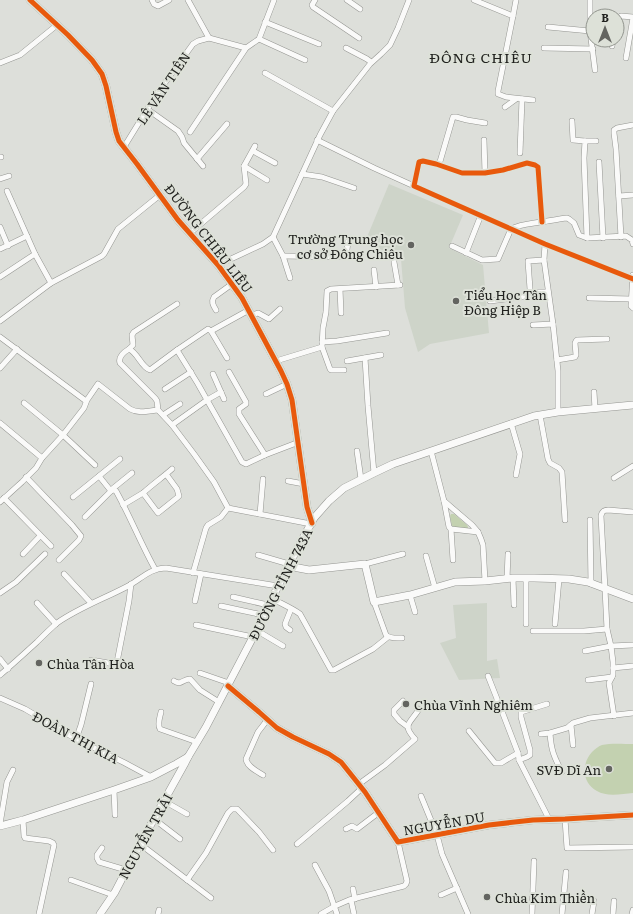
<svg xmlns="http://www.w3.org/2000/svg" width="633" height="914" font-family="Literata,serif">
	<style>
		.built { fill: #ced4c9 }
		.green { fill: #c3d1b0 }
		.lines { fill: none; stroke-linecap: round; stroke-linejoin: round }
		.street-casing { stroke: #949591; stroke-width: 6 }
		.secondary-casing { stroke: #949591; stroke-width: 8 }
		.street { stroke: #fafaf9; stroke-width: 5 }
		.secondary { stroke: #fafaf9; stroke-width: 7 }
		.cycleway-casing { stroke: #dde1d8; stroke-width: 8 }
		.cycleway { stroke: #e8590c; stroke-width: 5 }
		.poi-dot { fill: #636460; stroke: #dde1d8; stroke-width: 1.5 }
		.labels { text-anchor: middle; dominant-baseline: central; stroke-width: 4; stroke-linejoin: round; paint-order: stroke }
		.street-label { font-size: 13px; fill: #21221f; stroke: #dde1d8 }
		.poi-label { font-size: 13px; fill: #21221f; stroke: #dde1d8; text-anchor: start }
		.neighbourhood-label { font-size: 14px; letter-spacing: 1px; fill: #21221f; stroke: #dde1d8 }
	</style>
	<rect width="100%" height="100%" fill="#dddfda"/>
	<g class="built">
		<polygon points="389,184 463,215 449,248 483,265 489,333 430,344 418,352 405,308 401,259 365,242"/>
		<polygon points="487,603 487,661 497,659 500,678 459,680 440,643 456,638 453,605"/>
	</g>
	<g class="green">
		<polygon points="451,514 454,514 467,525 468,527 468,528 456,528 452,526 450,516"/>
		<path d="M633,744V793C622,794 606,797 597,791C582,783 581,764 592,752C595,749 599,746 602,745C610,743 624,744 633,744Z"/>
	</g>
	<g class="lines">
		<defs>
			<g id="street">
				<polyline points="152,0 154,4 158,6 169,0"/>
				<polyline points="188,0 209,38"/>
				<polyline points="315,0 312,5 313,7 359,38"/>
				<polyline points="347,0 360,9"/>
				<polyline points="474,0 513,16 498,91 498,94 506,97 533,100"/>
				<polyline points="590,0 590,31 595,70"/>
				<polyline points="513,16 516,0"/>
				<polyline points="265,22 319,44"/>
				<polyline points="617,23 618,18 621,16 633,17"/>
				<polyline points="548,27 590,31"/>
				<polyline points="259,39 305,60"/>
				<polyline points="612,46 613,40"/>
				<polyline points="346,48 367,59 371,62"/>
				<polyline points="544,48 593,49"/>
				<polyline points="626,58 633,18"/>
				<polyline points="0,63 20,55 57,25"/>
				<polyline points="265,73 333,111"/>
				<polyline points="505,107 516,99"/>
				<polyline points="147,109 178,131 182,137 184,143 203,166"/>
				<polyline points="572,121 573,140 585,141 584,158 587,238"/>
				<polyline points="190,132 246,48"/>
				<polyline points="317,140 374,168 414,186"/>
				<polyline points="484,140 485,173"/>
				<polyline points="585,141 596,141"/>
				<polyline points="124,147 156,95 193,44 198,41 209,38 246,48 259,39 274,0"/>
				<polyline points="253,151 275,163"/>
				<polyline points="520,153 522,99"/>
				<polyline points="0,157 1,157"/>
				<polyline points="197,159 227,124"/>
				<polyline points="599,162 603,238"/>
				<polyline points="439,165 453,117 456,117 467,120 485,123"/>
				<polyline points="244,166 267,180"/>
				<polyline points="302,174 322,177 354,188"/>
				<polyline points="0,179 9,176"/>
				<polyline points="7,191 35,254 51,283"/>
				<polyline points="619,196 633,195"/>
				<polyline points="542,222 538,167 535,165 527,163 503,170 485,173 462,173 436,164 423,161 419,162 414,186 545,244 633,279"/>
				<polyline points="0,227 8,246"/>
				<polyline points="190,233 244,187 246,184 244,166 255,146"/>
				<polyline points="273,237 283,256 290,278"/>
				<polyline points="621,237 616,149 614,133 614,130 617,128 633,125"/>
				<path d="M452,246L482,260L498,259L511,229C521,224 530,224 541,222C549,221 558,219 567,218L569,219L574,223L579,235L587,238L626,236L632,240L633,244"/>
				<polyline points="0,249 27,236"/>
				<polyline points="466,253 481,215"/>
				<polyline points="283,256 346,257 348,242"/>
				<polyline points="544,260 553,324"/>
				<polyline points="394,262 398,285"/>
				<polyline points="218,265 263,244 273,237 320,135 333,111 370,64 381,54 390,45 398,28 409,0"/>
				<polyline points="374,270 376,287"/>
				<polyline points="633,275 631,306 633,308"/>
				<polyline points="0,277 35,254"/>
				<polyline points="340,289 341,313"/>
				<polyline points="530,292 548,292"/>
				<polyline points="589,298 631,299"/>
				<polyline points="490,301 529,296 530,289 528,261 544,260 545,244"/>
				<path d="M216,310C213,305 211,302 214,297L232,284"/>
				<polyline points="252,315 258,313 269,319 280,309"/>
				<polyline points="0,321 51,283 102,256 104,254 118,229 160,195"/>
				<polyline points="533,325 553,324 558,371 558,412"/>
				<polyline points="211,331 249,310"/>
				<polyline points="0,337 86,401"/>
				<polyline points="322,342 337,341 387,333"/>
				<polyline points="129,349 133,345 132,335 134,332 177,304"/>
				<path d="M177,350L150,370C141,367 138,353 129,349C124,352 118,357 120,363L155,398L157,401L158,410L172,425L194,454L214,482L228,508L311,524"/>
				<polyline points="227,358 211,331 208,329 177,350 198,384 242,462 246,464 265,455"/>
				<polyline points="365,358 368,406 374,473"/>
				<polyline points="557,360 575,357 576,355 575,343 576,341 577,340 607,339"/>
				<polyline points="276,361 322,347"/>
				<polyline points="347,361 381,355"/>
				<polyline points="0,368 17,349"/>
				<polyline points="344,370 331,370 330,369 322,347 323,328 326,312 327,291 331,289 400,285"/>
				<polyline points="229,372 246,402 246,404 239,409 239,414 265,455 299,442"/>
				<polyline points="213,374 224,399"/>
				<polyline points="165,389 191,372"/>
				<polyline points="594,392 595,409"/>
				<polyline points="266,394 287,384"/>
				<polyline points="24,403 63,435 95,465"/>
				<polyline points="163,415 180,404"/>
				<polyline points="540,415 548,459 550,463 559,468 562,472 565,520"/>
				<polyline points="0,423 42,458"/>
				<polyline points="511,423 520,454 516,475"/>
				<polyline points="172,425 207,400 221,392"/>
				<polyline points="357,451 361,479"/>
				<polyline points="431,451 444,501 472,525 478,532 481,539 483,545 485,581"/>
				<path d="M166,474L177,489L179,496L178,497L158,513L143,493C153,484 163,477 172,469"/>
				<polyline points="99,476 120,459"/>
				<polyline points="26,477 72,525 81,536 79,540 59,560"/>
				<polyline points="614,478 633,466"/>
				<polyline points="288,481 304,484"/>
				<polyline points="111,490 132,473"/>
				<polyline points="73,497 99,476 111,491"/>
				<polyline points="4,498 51,546"/>
				<polyline points="444,501 449,527 451,529 478,532"/>
				<path d="M0,502L22,482L36,468L42,458L63,435L84,408L87,400L98,384L130,409C139,414 148,411 158,410"/>
				<polyline points="123,505 143,493"/>
				<polyline points="260,514 263,479"/>
				<path d="M85,517L111,491L114,490L116,491C130,516 141,544 155,569"/>
				<polyline points="590,520 591,584"/>
				<polyline points="451,529 453,560"/>
				<polyline points="23,554 40,536"/>
				<polyline points="258,555 289,564"/>
				<polyline points="426,556 435,588"/>
				<polyline points="365,564 403,554"/>
				<polyline points="193,573 206,528 208,525 221,517 228,508"/>
				<polyline points="64,574 91,603"/>
				<polyline points="513,578 514,605"/>
				<polyline points="526,578 526,624"/>
				<polyline points="507,579 508,554"/>
				<polyline points="0,593 16,582 45,554"/>
				<polyline points="410,595 415,612"/>
				<polyline points="233,597 268,605"/>
				<path d="M271,598C280,603 292,608 300,614L331,670H334L373,649L388,637"/>
				<polyline points="195,601 201,574"/>
				<path d="M374,602L386,635C390,639 397,638 402,638"/>
				<polyline points="37,603 56,624"/>
				<polyline points="221,606 263,615"/>
				<polyline points="555,624 559,579"/>
				<polyline points="196,625 253,637"/>
				<polyline points="256,630 283,646"/>
				<polyline points="290,630 286,627 285,624 291,609"/>
				<polyline points="533,631 584,631 607,629"/>
				<polyline points="585,651 611,646 633,645"/>
				<polyline points="0,659 8,669"/>
				<polyline points="91,660 114,664 117,662 129,601 131,584"/>
				<polyline points="613,668 633,666"/>
				<polyline points="200,673 229,683"/>
				<path d="M0,675C13,664 25,653 37,642C43,636 50,629 57,623C80,607 106,598 130,585C142,578 151,568 166,568L278,586"/>
				<polyline points="488,676 503,714 518,753 519,760 549,819"/>
				<polyline points="588,680 612,677"/>
				<path d="M174,681C182,686 182,679 190,679L200,690L219,702"/>
				<polyline points="0,698 25,709 76,739 125,763 151,777"/>
				<polyline points="403,701 394,710 394,714 400,721 408,727"/>
				<path d="M161,712C160,717 157,724 160,729L197,742"/>
				<path d="M614,716L609,683L613,675V662L611,646L607,629L605,589L601,516C602,511 604,510 608,510L633,512"/>
				<polyline points="571,725 573,745"/>
				<polyline points="469,731 495,763 501,763 518,753"/>
				<path d="M550,733C551,750 554,757 562,772"/>
				<polyline points="541,734 550,733 567,728 573,723 590,718 633,713"/>
				<polyline points="76,739 81,725 91,684"/>
				<polyline points="519,760 527,757 530,755 530,750 521,717 521,712 547,704"/>
				<path d="M263,775C257,771 247,767 246,759L258,732L268,719"/>
				<path d="M359,784L385,765L415,739C401,724 411,723 419,709"/>
				<polyline points="114,790 115,815"/>
				<polyline points="421,796 437,835 442,854 468,914"/>
				<polyline points="164,801 187,814"/>
				<polyline points="154,819 180,839"/>
				<polyline points="565,819 567,848 633,847"/>
				<polyline points="23,820 24,836 25,838 49,841 53,843 54,845 39,914"/>
				<polyline points="0,824 7,782 13,770"/>
				<polyline points="346,829 352,826 357,829 378,813"/>
				<polyline points="140,844 211,898"/>
				<polyline points="297,844 348,801 362,788"/>
				<polyline points="102,848 97,855 97,858 99,862 126,870"/>
				<polyline points="315,865 329,891 337,914"/>
				<polyline points="71,880 113,895"/>
				<polyline points="187,880 206,853 228,813 232,809 237,809 259,832 273,850"/>
				<polyline points="353,889 355,899"/>
				<polyline points="441,895 457,888"/>
				<polyline points="351,900 354,914"/>
				<polyline points="158,914 159,910"/>
				<polyline points="321,914 335,906 349,900 404,886 406,884 407,881 398,842"/>
				<polyline points="532,914 534,861"/>
				<polyline points="562,914 566,872"/>
				<polyline points="592,914 594,901"/>
				<polyline points="613,914 614,901"/>
				<polyline points="632,914 633,910"/>
			</g>
			<g id="secondary">
				<polyline points="30,0 68,35 92,60 102,74 106,86 116,132 119,141 137,164 178,220 218,265 242,298 281,371 287,384 292,400 307,507 312,523"/>
				<polyline points="288,566 309,570 365,564 374,602 410,595 455,582 485,581 513,578 534,578 569,579 588,582 633,599"/>
				<polyline points="228,686 259,712 277,728 293,737 329,754 341,762 365,792 390,830 398,842 489,825 533,820 565,819 633,815"/>
				<polyline points="0,826 23,820 114,790 151,777 176,764 188,757 206,727 253,637 288,566 314,518 329,501 344,488 374,473 393,464 534,416 558,412 633,405"/>
				<polyline points="100,914 115,892 140,844 185,763 188,757"/>
			</g>
		</defs>
		<use href="#street" class="street-casing"/>
		<use href="#secondary" class="secondary-casing"/>
		<use href="#street" class="street"/>
		<use href="#secondary" class="secondary"/>
		<defs>
			<g id="cycleway">
				<polyline points="30,0 68,35 92,60 102,74 106,86 116,132 119,141 137,164 178,220 218,265 242,298 281,371 287,384 292,400 307,507 312,523"/>
				<polyline points="542,222 538,167 535,165 527,163 503,170 485,173 462,173 436,164 423,161 419,162 414,186 545,244 633,279"/>
				<polyline points="228,686 259,712 277,728 293,737 329,754 341,762 365,792 390,830 398,842 489,825 533,820 565,819 633,815"/>
			</g>
		</defs>
		<use href="#cycleway" class="cycleway-casing"/>
		<use href="#cycleway" class="cycleway"/>
	</g>
	<g class="poi-dot">
		<circle cx="411" cy="245" r="4"/>
		<circle cx="456" cy="301" r="4"/>
		<circle cx="39" cy="663" r="4"/>
		<circle cx="406" cy="704" r="4"/>
		<circle cx="609" cy="769" r="4"/>
		<circle cx="487" cy="897" r="4"/>
	</g>
	<g class="labels">
		<g class="street-label">
			<text transform="translate(163 88) rotate(-56)">LÊ VĂN TIÊN</text>
			<text transform="translate(209 238) rotate(52)">ĐƯỜNG CHIÊU LIÊU</text>
			<text transform="translate(280 584) rotate(-63)">ĐƯỜNG TỈNH 743A</text>
			<text transform="translate(76 737) rotate(28)">ĐOÀN THỊ KIA</text>
			<text transform="translate(444 823) rotate(-10)">NGUYỄN DU</text>
			<text transform="translate(145 836) rotate(-61)">NGUYỄN TRÃI</text>
		</g>
		<g class="poi-label">
			<text x="403" y="238" text-anchor="end">Trường Trung học<tspan x="403" dy="15">cơ sở Đông Chiêu</tspan></text>
			<text x="464" y="294">Tiểu Học Tân<tspan x="464" dy="15">Đông Hiệp B</tspan></text>
			<text x="47" y="663">Chùa Tân Hòa</text>
			<text x="414" y="704">Chùa Vĩnh Nghiêm</text>
			<text x="601" y="769" text-anchor="end">SVĐ Dĩ An</text>
			<text x="495" y="897">Chùa Kim Thiền</text>
		</g>
		<g class="neighbourhood-label">
			<text x="481" y="57">ĐÔNG CHIÊU</text>
		</g>
	</g>
	<g transform="translate(605 28)"><circle r="19" fill="#dde1d8" stroke="#92958e"/>
	<path d="M0-3L7 15L0 10L-7 15Z" fill="#636460"/>
	<text y="-6" font-size="11" font-weight="bold" text-anchor="middle" fill="#21221f">B</text>
	</g>
</svg>
